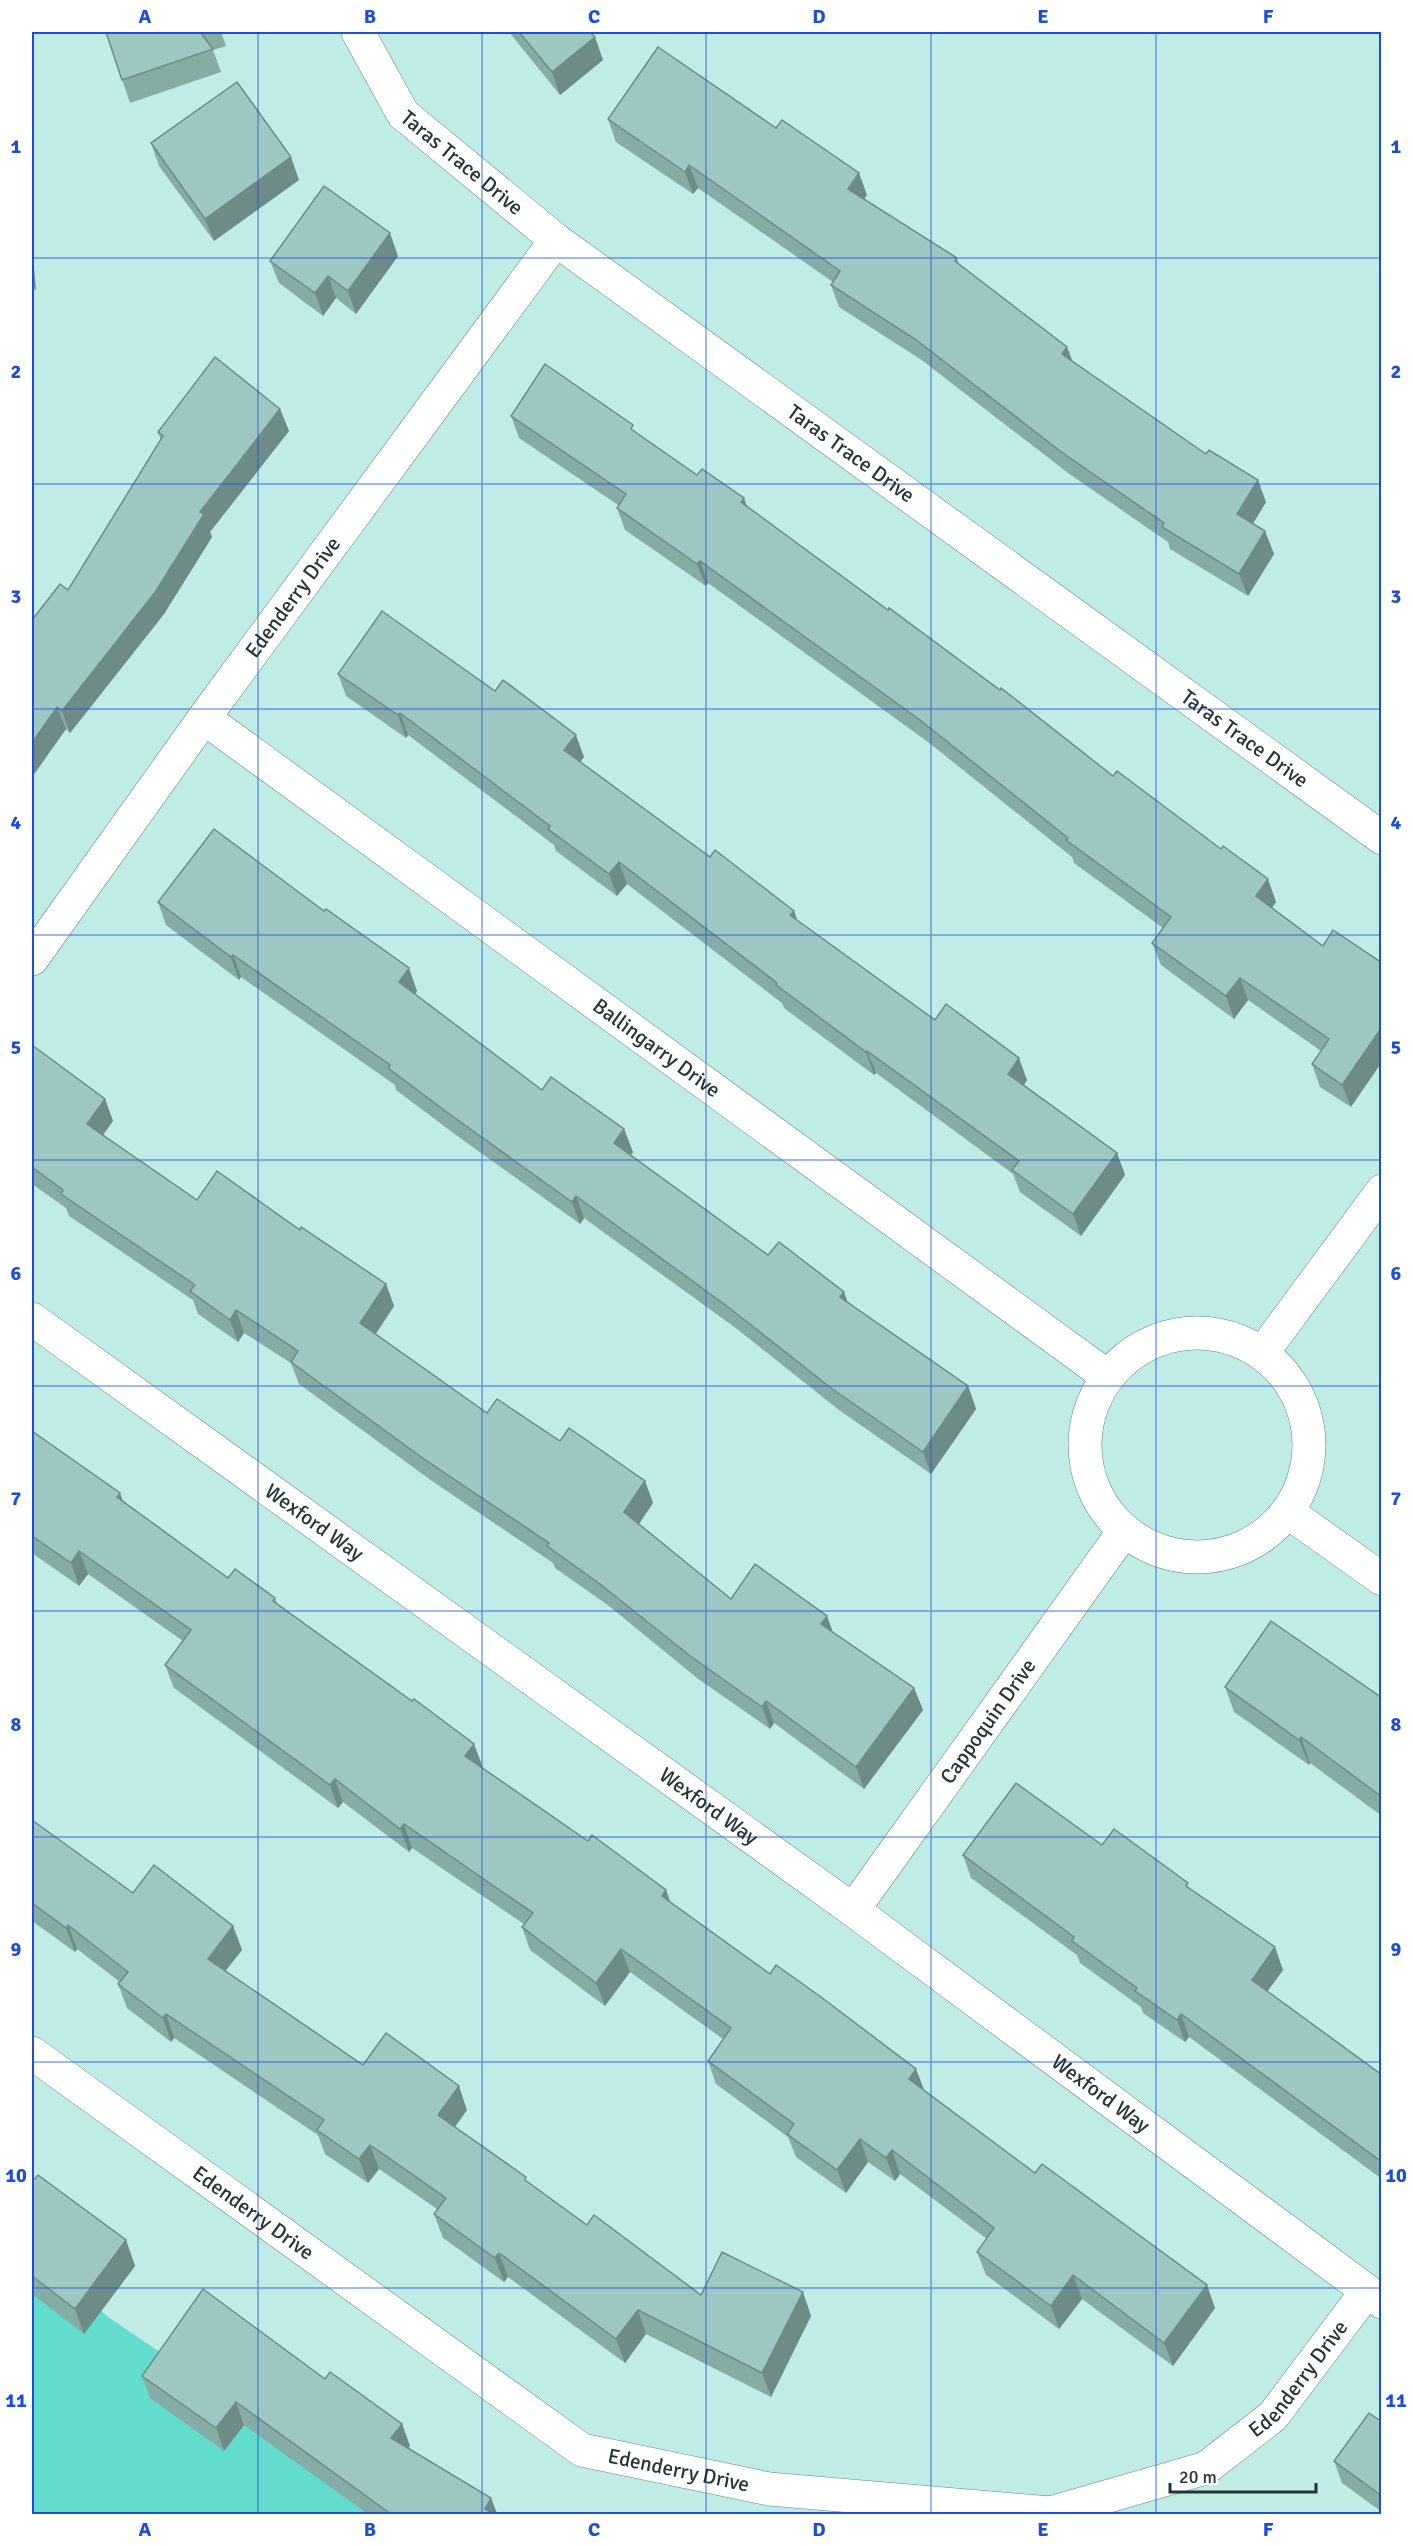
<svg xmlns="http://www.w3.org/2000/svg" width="1413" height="2546" font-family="Signika,sans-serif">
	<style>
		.green { fill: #62dccc }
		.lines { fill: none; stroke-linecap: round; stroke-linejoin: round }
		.street-casing { stroke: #5e8982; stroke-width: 34 }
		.street { stroke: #fff; stroke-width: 33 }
		.wall { fill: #86aca6 }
		.shaded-wall { fill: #6d8c87 }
		.building { fill: #9cc8c1; stroke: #6d8c87; stroke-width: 1.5 }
		.grid { fill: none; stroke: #1d4ed8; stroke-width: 1.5; stroke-opacity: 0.55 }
		.labels { text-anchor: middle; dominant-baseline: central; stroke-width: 4.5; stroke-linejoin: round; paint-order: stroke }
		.street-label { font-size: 21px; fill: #243633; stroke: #fff }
		.neatline { fill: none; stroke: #1d4ed8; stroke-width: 2 }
		.grid-label { font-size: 20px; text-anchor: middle; font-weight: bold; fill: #1d4ed8 }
	</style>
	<rect width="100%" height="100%" fill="#bfede5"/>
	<polygon class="green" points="32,2247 108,2317 399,2514 32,2514"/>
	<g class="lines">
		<defs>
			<g id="street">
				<path id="s1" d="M358,32L403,114L556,240L1382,838"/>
				<path id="s2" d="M204,718L1107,1376"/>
				<path id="s3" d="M32,959L204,718L556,240"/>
				<path id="s4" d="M32,1319L853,1910L1382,2302"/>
				<circle cx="1197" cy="1445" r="112"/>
				<polyline points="1263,1352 1382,1191"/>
				<polyline points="1289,1513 1382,1579"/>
				<path id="s5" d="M853,1910L1124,1531"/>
				<path id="s6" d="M32,2053L582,2450L769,2489L1050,2513L1206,2468L1273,2416L1367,2291"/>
			</g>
		</defs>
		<use href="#street" class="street-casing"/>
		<use href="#street" class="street"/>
	</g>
	<g class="wall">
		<polygon points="106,32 221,32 226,46 213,50 221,72 130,103"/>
		<polygon points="509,32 590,32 603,60 560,95"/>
		<polygon points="608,119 867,195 864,199 957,258 959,264 1067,347 1073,362 1266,502 1253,524 1265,531 1274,554 1248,596 1170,549 1168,542 1068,473 923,361 839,307 831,285 833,282 698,188 693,194 616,142"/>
		<polygon points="151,143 299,180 214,241 159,166"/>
		<polygon points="32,250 36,290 32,290"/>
		<polygon points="398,256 356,314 336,298 323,316 279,283 270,261"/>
		<polygon points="280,409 289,431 210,532 212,537 164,614 70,733 66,729 32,777 68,590 161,440 158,432"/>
		<polygon points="511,416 636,433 697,475 747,507 1113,776 1276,902 1272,908 1323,946 1351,1107 1320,1087 1312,1064 1321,1051 1248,1000 1234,1019 1161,965 1152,943 1163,928 1074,863 1072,857 928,742 708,583 706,586 625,530 617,508 618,505 519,438"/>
		<polygon points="338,674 584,757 580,762 710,857 794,911 797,920 935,1020 1027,1080 1024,1085 1117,1153 1125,1175 1081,1236 1020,1192 1013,1174 876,1073 874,1075 784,1008 782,1003 627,884 617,896 556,851 554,845 408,735 406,738 346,696"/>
		<polygon points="158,902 417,991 415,994 542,1090 624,1129 633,1152 630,1155 768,1255 848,1303 968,1386 976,1409 931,1474 839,1410 737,1329 584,1218 580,1224 456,1135 396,1090 395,1085 241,977 239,980 166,925"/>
		<polygon points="32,1045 105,1099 113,1121 103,1135 197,1200 300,1230 386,1284 394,1306 376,1334 487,1413 560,1441 645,1481 653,1503 639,1524 731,1599 827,1616 832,1632 914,1688 923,1710 864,1789 774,1723 770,1729 697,1678 609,1606 555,1568 553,1563 432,1481 299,1384 291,1363 244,1333 238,1342 198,1314 193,1300 69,1216 66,1208 32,1184"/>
		<polygon points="32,1431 123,1501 228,1578 275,1598 277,1603 482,1768 588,1841 666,1890 670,1902 924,2090 1215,2308 1173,2366 1082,2299 1059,2329 986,2275 977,2252 987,2239 900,2174 895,2181 868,2162 846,2193 796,2157 788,2137 716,2084 708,2061 723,2039 630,1972 605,2006 530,1950 522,1927 524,1924 412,1848 409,1852 343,1802 338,1808 174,1688 165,1665 183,1641 88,1574 79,1586 32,1553"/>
		<polygon points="1225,1687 1382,1698 1382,1816 1310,1763 1309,1765 1234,1712"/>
		<polygon points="32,1820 133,1893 233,1926 242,1950 225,1971 363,2065 467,2110 455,2127 528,2183 587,2225 701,2295 811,2316 771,2397 646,2334 625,2363 508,2277 504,2282 443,2238 434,2214 437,2209 379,2169 368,2183 325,2154 318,2135 174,2038 171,2042 127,2008 118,1984 120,1982 77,1949 75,1952 32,1921"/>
		<polygon points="963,1855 1190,1889 1283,1970 1267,1991 1382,2075 1382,2179 1189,2037 1185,2042 1143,2013 1141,2007 1080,1963 1077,1955 971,1878"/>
		<polygon points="32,2177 126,2240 135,2266 84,2334 32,2294"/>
		<polygon points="142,2376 325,2379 402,2424 410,2446 408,2448 491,2498 497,2514 368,2514 244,2425 224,2451 150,2398"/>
		<polygon points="1382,2422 1382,2512 1342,2483 1334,2461"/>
	</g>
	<g class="shaded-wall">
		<polygon points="595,37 603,60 560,95 552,72"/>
		<polygon points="291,157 299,180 214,241 205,219"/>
		<polygon points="689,165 698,188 693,194 685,172"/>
		<polygon points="859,173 867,195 856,211 848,189"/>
		<polygon points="390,233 398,256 356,314 348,291"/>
		<polygon points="32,250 36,290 32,279"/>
		<polygon points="328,276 336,298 323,316 315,293"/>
		<polygon points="1067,347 1075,369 1062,354"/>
		<polygon points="280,409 289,431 210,532 212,537 164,614 70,733 62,711 200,512"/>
		<polygon points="1258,480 1266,502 1245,536 1237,514"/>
		<polygon points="744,498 752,520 741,502"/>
		<polygon points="1265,531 1274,554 1248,596 1239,574"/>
		<polygon points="700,561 708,583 706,586 697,564"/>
		<polygon points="57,707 66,729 32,777 32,743"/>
		<polygon points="400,713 408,735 406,738 398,715"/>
		<polygon points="576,735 584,757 572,772 564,750"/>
		<polygon points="619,862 627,884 617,896 609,874"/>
		<polygon points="1268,879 1276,902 1264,918 1256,896"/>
		<polygon points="794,911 802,933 790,915"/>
		<polygon points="233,955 241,977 239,980 231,957"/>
		<polygon points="409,968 417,991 407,1004 399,982"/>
		<polygon points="1240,978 1248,1000 1234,1019 1226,996"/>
		<polygon points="1382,1027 1382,1062 1351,1107 1342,1085"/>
		<polygon points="867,1051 876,1073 874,1075 866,1052"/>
		<polygon points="1019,1058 1027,1080 1016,1096 1008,1074"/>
		<polygon points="105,1099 113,1121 95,1146 87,1124"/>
		<polygon points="624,1129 633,1152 623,1165 614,1143"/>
		<polygon points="1117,1153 1125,1175 1081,1236 1073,1214"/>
		<polygon points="576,1196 584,1218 580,1224 572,1202"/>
		<polygon points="386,1284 394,1306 368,1345 360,1323"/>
		<polygon points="844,1292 852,1314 840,1297"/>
		<polygon points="236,1310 244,1333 238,1342 230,1320"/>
		<polygon points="968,1386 976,1409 931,1474 923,1452"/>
		<polygon points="645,1481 653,1503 632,1534 624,1512"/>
		<polygon points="120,1493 128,1516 117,1497"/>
		<polygon points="79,1551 88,1574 79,1586 71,1563"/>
		<polygon points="827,1616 835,1638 821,1624"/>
		<polygon points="914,1688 923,1710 864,1789 856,1767"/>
		<polygon points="766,1701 774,1723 770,1729 762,1707"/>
		<polygon points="1301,1737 1310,1763 1309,1765 1299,1740"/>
		<polygon points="474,1744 483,1768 474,1780 465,1756"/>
		<polygon points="335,1779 343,1802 338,1808 330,1785"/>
		<polygon points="404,1824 412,1848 409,1852 400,1829"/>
		<polygon points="666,1890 674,1914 662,1896"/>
		<polygon points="68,1925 77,1949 75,1952 66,1928"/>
		<polygon points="233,1926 242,1950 216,1983 208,1959"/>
		<polygon points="1275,1947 1283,1970 1260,2002 1252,1980"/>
		<polygon points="621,1949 630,1972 605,2006 596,1983"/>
		<polygon points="166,2014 174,2038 171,2042 163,2018"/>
		<polygon points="1181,2014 1189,2037 1185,2042 1177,2020"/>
		<polygon points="916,2069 925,2092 909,2079"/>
		<polygon points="459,2086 467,2110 446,2139 438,2115"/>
		<polygon points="860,2139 868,2162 846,2193 837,2170"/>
		<polygon points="370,2145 379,2169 368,2183 359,2159"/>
		<polygon points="892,2150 900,2174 895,2181 886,2158"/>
		<polygon points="126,2240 135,2266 84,2334 75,2309"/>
		<polygon points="499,2253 508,2277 504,2282 495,2258"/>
		<polygon points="1073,2275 1082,2299 1059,2329 1051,2306"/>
		<polygon points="1207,2285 1215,2308 1173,2366 1164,2343"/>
		<polygon points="803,2292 811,2316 771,2397 762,2373"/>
		<polygon points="638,2310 646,2334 625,2363 616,2339"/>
		<polygon points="236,2402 244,2425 224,2451 216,2428"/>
		<polygon points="402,2424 410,2446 400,2461 391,2438"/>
		<polygon points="491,2498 497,2514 487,2514 485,2509"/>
	</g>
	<g class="building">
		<polygon points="106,32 200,32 213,49 122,80"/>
		<polygon points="519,32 590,32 595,37 552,72"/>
		<polygon points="658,47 776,128 782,120 859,173 848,189 957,258 955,261 1067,347 1062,354 1206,454 1209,450 1258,480 1237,514 1265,531 1239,574 1162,527 1164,523 1060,451 915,339 831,285 840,271 689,165 685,172 608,119"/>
		<polygon points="237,82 291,157 205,219 151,143"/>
		<polygon points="324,186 390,233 348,291 328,276 315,293 270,261"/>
		<polygon points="215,357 280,409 200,512 204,514 156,591 62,711 57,707 32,743 32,620 60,584 68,590 163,436 158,432"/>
		<polygon points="545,364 633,425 631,429 697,475 702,469 744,498 741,502 888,610 889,608 1000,690 1001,688 1113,776 1117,771 1221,849 1223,846 1268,879 1256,896 1323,946 1333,930 1382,963 1382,1027 1342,1085 1312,1064 1329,1039 1240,978 1226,996 1152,943 1171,917 1066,840 1068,838 920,720 700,561 697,564 617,508 626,494 511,416"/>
		<polygon points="382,611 495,691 503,680 576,735 564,750 710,857 715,850 794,911 790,915 935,1020 946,1004 1019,1058 1008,1074 1117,1153 1073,1214 1012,1170 1019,1161 867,1051 866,1052 776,985 777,983 619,862 609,874 548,829 550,826 400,713 398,715 338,674"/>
		<polygon points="214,829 324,911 326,909 409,968 399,982 542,1090 551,1077 624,1129 614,1143 768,1255 779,1242 844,1292 840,1297 968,1386 923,1452 831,1388 728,1307 576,1196 572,1202 448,1113 388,1068 390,1065 233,955 231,957 158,902"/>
		<polygon points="32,1045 105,1099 87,1124 197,1200 217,1171 300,1230 301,1227 386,1284 360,1323 487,1413 497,1399 560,1441 569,1428 645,1481 624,1512 731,1599 755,1564 827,1616 821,1624 914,1688 856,1767 766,1701 762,1707 689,1655 600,1584 547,1546 549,1543 424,1459 291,1362 298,1351 236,1310 230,1320 190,1291 195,1285 61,1194 63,1190 32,1167"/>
		<polygon points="32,1431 120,1493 117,1497 228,1578 235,1569 275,1598 273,1601 412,1701 414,1699 474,1744 465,1756 588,1841 592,1835 666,1890 662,1896 770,1974 776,1965 821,1997 916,2069 909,2079 1035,2173 1042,2164 1207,2285 1164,2343 1073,2275 1051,2306 977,2252 994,2228 892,2150 886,2158 860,2139 837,2170 787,2134 794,2124 708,2061 731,2028 621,1949 596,1983 522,1927 533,1913 404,1824 400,1829 335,1779 330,1785 165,1665 191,1630 79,1551 71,1563 32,1536"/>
		<polygon points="1271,1621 1382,1698 1382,1797 1301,1737 1299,1740 1225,1687"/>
		<polygon points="1016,1783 1102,1845 1114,1829 1188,1883 1186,1886 1275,1947 1252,1980 1382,2075 1382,2162 1181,2014 1177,2020 1135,1991 1137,1988 1072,1941 1074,1937 963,1855"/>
		<polygon points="32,1820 133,1893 154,1865 233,1926 208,1959 363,2065 386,2033 459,2086 438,2115 526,2177 525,2180 587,2225 594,2215 701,2295 722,2252 803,2292 762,2373 638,2310 616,2339 499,2253 495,2258 434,2214 446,2198 370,2145 359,2159 317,2130 324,2120 166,2014 163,2018 118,1984 128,1972 68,1925 66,1928 32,1903"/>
		<polygon points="38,2175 126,2240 75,2309 32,2276 32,2177 35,2179"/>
		<polygon points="203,2289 325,2379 330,2372 402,2424 391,2438 491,2498 485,2509 494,2514 391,2514 236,2402 216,2428 142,2376"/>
		<polygon points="1369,2413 1382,2422 1382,2496 1334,2461"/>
	</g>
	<path class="grid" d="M258,32V2514M482,32V2514M706,32V2514M931,32V2514M1156,32V2514M32,258H1382M32,484H1382M32,709H1382M32,935H1382M32,1160H1382M32,1386H1382M32,1611H1382M32,1837H1382M32,2062H1382M32,2288H1382"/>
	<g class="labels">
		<g class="street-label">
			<text stroke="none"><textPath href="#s1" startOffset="170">Taras Trace Drive</textPath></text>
			<text stroke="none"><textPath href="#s1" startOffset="656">Taras Trace Drive</textPath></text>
			<text stroke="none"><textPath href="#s3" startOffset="446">Edenderry Drive</textPath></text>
			<text stroke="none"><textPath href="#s1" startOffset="1142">Taras Trace Drive</textPath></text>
			<text stroke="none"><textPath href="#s2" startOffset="560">Ballingarry Drive</textPath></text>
			<text stroke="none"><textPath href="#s4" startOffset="348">Wexford Way</textPath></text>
			<text stroke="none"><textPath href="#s5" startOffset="232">Cappoquin Drive</textPath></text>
			<text stroke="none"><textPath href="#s4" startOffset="834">Wexford Way</textPath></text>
			<text stroke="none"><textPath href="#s4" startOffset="1320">Wexford Way</textPath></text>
			<text stroke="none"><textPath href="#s6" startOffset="273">Edenderry Drive</textPath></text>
			<text stroke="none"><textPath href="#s6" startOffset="1443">Edenderry Drive</textPath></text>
			<text stroke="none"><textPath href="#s6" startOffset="777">Edenderry Drive</textPath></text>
		</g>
	</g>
	<rect width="1413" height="2546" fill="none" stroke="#ffffff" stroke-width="66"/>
	<path d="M1170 2483v9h146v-9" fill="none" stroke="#243633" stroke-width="3"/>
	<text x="1179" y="2483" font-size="18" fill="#243633" stroke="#ffffff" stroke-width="4.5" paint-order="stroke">20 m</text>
	<rect x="33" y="33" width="1347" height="2480" class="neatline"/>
	<g class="grid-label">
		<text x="145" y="23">A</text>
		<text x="370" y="23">B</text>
		<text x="594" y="23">C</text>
		<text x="819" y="23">D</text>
		<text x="1043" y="23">E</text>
		<text x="1268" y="23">F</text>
		<text x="16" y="153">1</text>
		<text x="1396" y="153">1</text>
		<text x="16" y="378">2</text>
		<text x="1396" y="378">2</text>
		<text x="16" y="603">3</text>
		<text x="1396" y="603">3</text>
		<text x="16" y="829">4</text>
		<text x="1396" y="829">4</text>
		<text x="16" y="1054">5</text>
		<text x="1396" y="1054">5</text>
		<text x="16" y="1280">6</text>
		<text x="1396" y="1280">6</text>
		<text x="16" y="1505">7</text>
		<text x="1396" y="1505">7</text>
		<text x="16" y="1731">8</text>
		<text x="1396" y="1731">8</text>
		<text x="16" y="1956">9</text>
		<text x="1396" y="1956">9</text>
		<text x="16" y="2182">10</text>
		<text x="1396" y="2182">10</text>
		<text x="16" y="2407">11</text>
		<text x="1396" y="2407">11</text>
		<text x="145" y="2536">A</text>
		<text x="370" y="2536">B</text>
		<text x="594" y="2536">C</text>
		<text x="819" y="2536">D</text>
		<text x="1043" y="2536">E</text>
		<text x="1268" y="2536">F</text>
	</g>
</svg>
